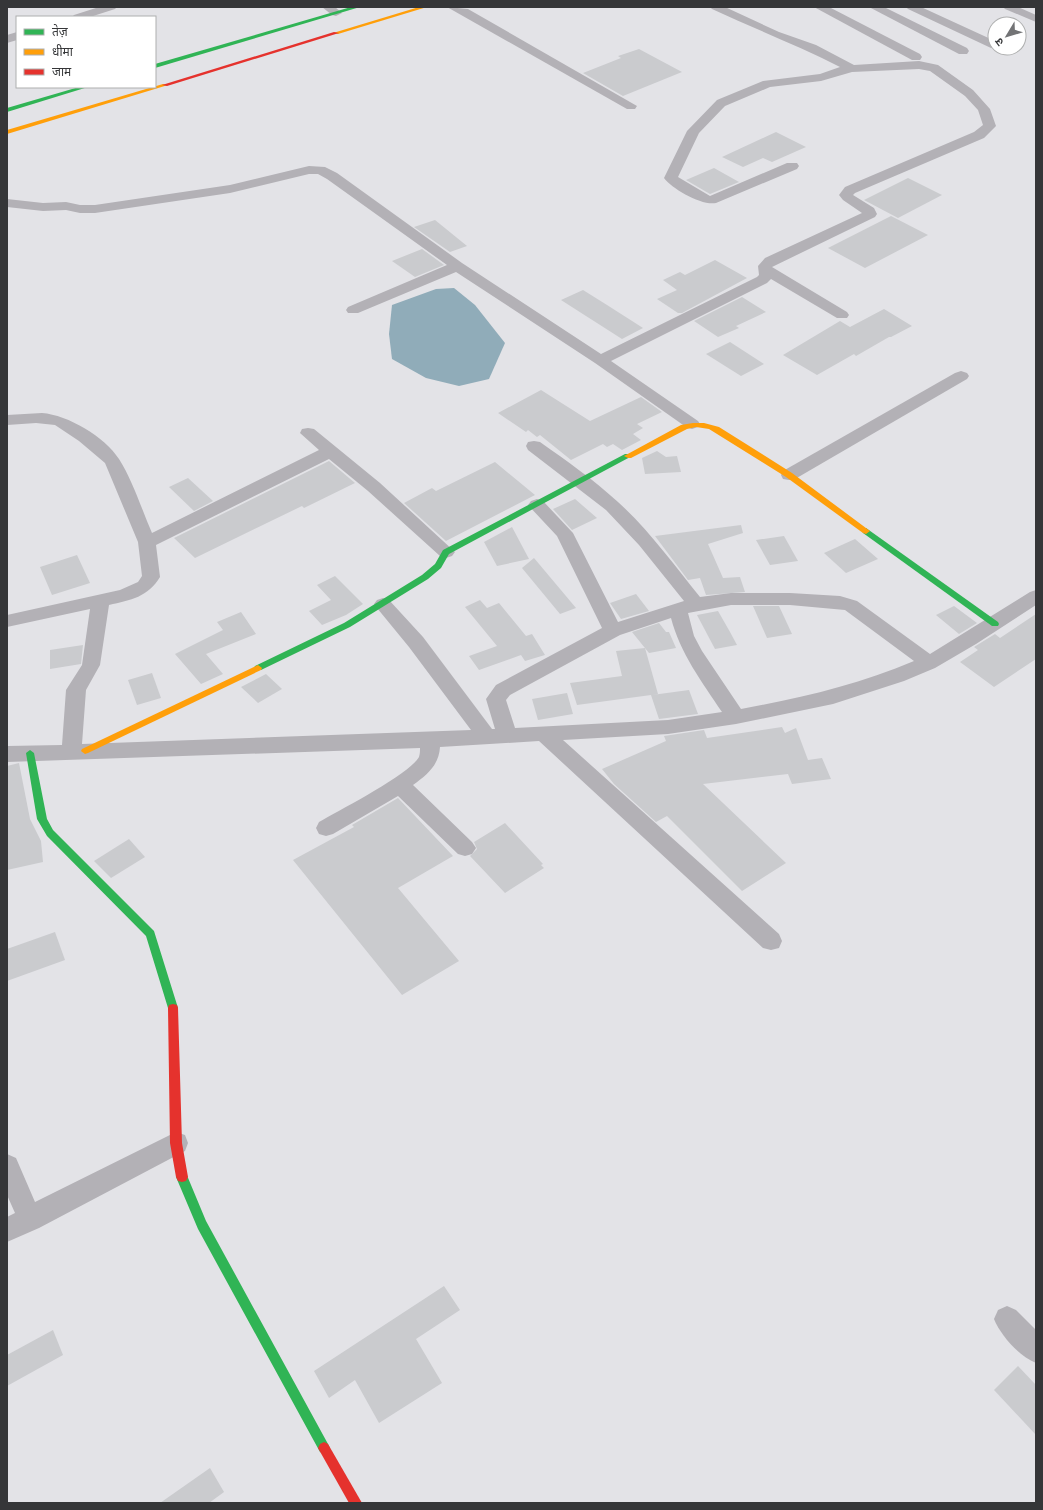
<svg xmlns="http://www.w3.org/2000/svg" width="1043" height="1510" font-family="Raleway,'Noto Sans Devanagari',sans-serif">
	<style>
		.water { fill: #90acb9 }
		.building { fill: #cacbce }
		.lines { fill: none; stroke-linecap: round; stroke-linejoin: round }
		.street { fill: #b3b1b6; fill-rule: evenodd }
		.fast { fill: #30b455; fill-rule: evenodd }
		.slow { fill: #ff9f0a; fill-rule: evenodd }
		.jam { fill: #e5322d; fill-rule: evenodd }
	</style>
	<rect width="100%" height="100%" fill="#e3e3e7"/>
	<polygon class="water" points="454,288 475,305 505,343 489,379 459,386 426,378 392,359 389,334 392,305 436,289"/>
	<g class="building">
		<polygon points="639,49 682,72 623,96 583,73 621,58 618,56"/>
		<polygon points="776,132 806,147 772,162 763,158 743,167 722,157"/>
		<polygon points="714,168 739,182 710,194 686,180"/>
		<polygon points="908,178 942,195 898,218 864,200"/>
		<polygon points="891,216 928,235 865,268 828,248"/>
		<polygon points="435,220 467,246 450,252 414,227"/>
		<polygon points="422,249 444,265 415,277 392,261"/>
		<polygon points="715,260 747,278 682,313 678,313 657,299 677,290 663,280 680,272 685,275"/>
		<polygon points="583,290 607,305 643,328 622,339 561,300"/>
		<polygon points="742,297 766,312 736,326 739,328 718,337 694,321"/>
		<polygon points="884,309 912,326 891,337 889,337 856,356 854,354 817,375 783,355 840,321 850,327"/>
		<polygon points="730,342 764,364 741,376 706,354"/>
		<polygon points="541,390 590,421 641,397 662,412 637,424 643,428 633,434 641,440 622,450 613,444 607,447 603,444 571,460 540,435 537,437 528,430 526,432 498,413"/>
		<polygon points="657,451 666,457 677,456 681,472 645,474 642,458"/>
		<polygon points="329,461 355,483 304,508 302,506 195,558 174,538"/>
		<polygon points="495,462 535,495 446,541 404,503 432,488 436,491"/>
		<polygon points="188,478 213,501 194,511 169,487"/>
		<polygon points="575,499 597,518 572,530 553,509"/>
		<polygon points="741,525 743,533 708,544 723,578 740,577 745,592 706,595 700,578 688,580 655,536"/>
		<polygon points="512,527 529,559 497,566 484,542"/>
		<polygon points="784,536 798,561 770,565 756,540"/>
		<polygon points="855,539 878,559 846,573 824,553"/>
		<polygon points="77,555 90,583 52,595 40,567"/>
		<polygon points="534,558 576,608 560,614 522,568"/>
		<polygon points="335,576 363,604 346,615 322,625 309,611 331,600 317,585"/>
		<polygon points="636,594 649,611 621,619 610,603"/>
		<polygon points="480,600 487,608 499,603 526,636 532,634 545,655 525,661 521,655 479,670 469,656 497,646 465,607"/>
		<polygon points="753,606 779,606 792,634 767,638"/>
		<polygon points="954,606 977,623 959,634 936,615"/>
		<polygon points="718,611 730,632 737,645 715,649 697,615"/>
		<polygon points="241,612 256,634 206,654 223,674 201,684 175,654 223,630 217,622"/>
		<polygon points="1036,614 1036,659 994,687 960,662 978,650 974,647 995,634 1000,638"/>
		<polygon points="659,623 666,632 669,632 676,648 649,653 632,632"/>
		<polygon points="83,645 81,664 50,669 50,650"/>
		<polygon points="645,648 658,694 652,695 689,690 698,714 659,719 651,695 577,705 570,683 622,676 616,651"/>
		<polygon points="152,673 161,698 137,705 128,680"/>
		<polygon points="266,674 282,689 258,703 241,687"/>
		<polygon points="567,693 573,714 538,720 532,699"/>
		<polygon points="782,727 785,733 796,728 808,760 822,758 831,779 792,784 788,774 703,784 786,863 742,891 667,816 656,822 614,784 602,769 666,741 664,736 704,730 707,738"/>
		<polygon points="19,763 30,819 41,841 43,862 7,870 7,766"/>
		<polygon points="398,798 453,856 398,888 459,961 402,995 293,860 354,827 352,825"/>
		<polygon points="505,823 543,864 541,865 544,868 505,893 470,856 477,849 474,842"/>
		<polygon points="129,839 145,857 111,878 94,861"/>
		<polygon points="55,932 65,960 7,981 7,949"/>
		<polygon points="444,1286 460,1310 416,1339 442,1383 379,1423 355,1380 329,1398 314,1371"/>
		<polygon points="53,1330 63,1355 7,1386 7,1355"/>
		<polygon points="1018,1366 1036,1385 1036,1435 994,1390"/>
		<polygon points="210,1468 224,1492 209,1503 160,1503"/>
	</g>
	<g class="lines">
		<g class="street">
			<polygon points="99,7 117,7 115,9 90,17 72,17 74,15"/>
			<polygon points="322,7 335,7 342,13 336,16 332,15"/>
			<polygon points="447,7 468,9 637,106 635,109 627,109"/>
			<path d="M710,7H725L779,32L816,45L854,65L919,61L938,65L973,90L990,109L996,126L984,138L855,193L853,195L874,208L877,214L875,217L772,267L847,312L849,315L847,318H837L771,279L767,283L611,361L698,421L700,424L698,427L692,429L686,427L595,363L456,272L358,313H348L346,310L348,307L447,265L327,179L318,174H309L230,193L95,213H80L66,210L43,211L7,207V199L43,203L66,202L80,205H95L230,185L309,166L325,167L337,173L462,263L601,354L757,277L759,275L758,266L765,258L862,213L843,200L839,195L845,187L974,132L983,125L978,110L965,96L930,71L919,69L852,72L821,81L770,87L725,106L699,133L678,177L710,196L787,163H797L799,166L797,169L716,203C702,206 672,189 664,178L687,131L717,100L763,81L820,74L840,67C799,46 755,29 712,9Z"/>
			<polygon points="814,7 829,7 920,54 922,57 920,60 912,60"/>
			<polygon points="869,7 884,7 967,48 969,51 967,54 959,54"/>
			<polygon points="906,7 921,7 995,41 995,48 997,48 991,48 908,9"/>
			<polygon points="1003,7 1018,7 1036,15 1036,22 1005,9"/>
			<polygon points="17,32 17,40 7,43 7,35"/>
			<polygon points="961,371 967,373 969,376 967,379 795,479 789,480 783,479 781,475 783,471 955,373"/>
			<path d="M42,413C68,415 105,437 119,459C132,479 142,510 152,533L319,450L300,433L302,429L308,428L314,429L380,483L455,552L452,556L446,558L440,556L368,491L329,459L156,545L160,577C148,597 131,600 109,605L100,665L86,690L82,744L471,730L409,647L377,608L374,604L377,600L383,598L389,600L423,637L492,729H495L486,699L496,685L602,628L557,536L528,505L531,501L537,499L543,501L573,533L618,622L684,601L639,545L606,510L528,450L526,446L528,442L534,441L540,442C567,461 594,480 618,502C649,530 674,565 700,597L731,593H790L840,596L857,601L930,654L1030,592L1036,590V605L976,644L935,668L904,681L833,704L736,724L668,734L563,740L779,934L782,941L779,948L771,950L763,948L539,741L440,747C439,765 427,775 413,785L472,842L476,848L472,854L465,856L458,854L398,796L333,834L326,836L319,834L316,828L319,822C338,811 410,774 419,757C420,754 420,750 420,748L7,762V746L62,745L66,690L82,665L90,609L7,627V615L120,590L138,582L142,576L138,542L105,463L79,441L55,425L36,423L7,425V415ZM731,605H790L845,610L914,661C858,685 800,698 741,709L702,651L694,636L688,613ZM671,618C680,653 702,682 722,712L668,720L515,728L506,700L510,695L620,635Z"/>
			<polygon points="176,1132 185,1135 188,1143 185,1151 39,1228 7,1242 7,1217 15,1213 7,1195 7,1154 16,1158 35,1202"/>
			<path d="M1007,1306L1016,1310L1036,1330V1363C1019,1356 1001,1336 994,1319L998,1310Z"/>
		</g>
		<g class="fast">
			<polygon points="351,7 360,7 155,68 155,64"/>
			<polygon points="79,87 88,87 7,112 7,108"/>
			<polygon points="625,454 628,454 632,456 449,554 441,568 428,579 350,627 261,670 255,670 254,668 255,666 344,623 422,575 435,564 443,550"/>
			<polygon points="866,528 998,622 999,624 998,626 992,626 863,533 862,531"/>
			<polygon points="30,750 34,753 47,819 53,830 154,931 178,1008 177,1011 173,1012 169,1011 168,1008 146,936 47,836 37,819 26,753"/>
			<polygon points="182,1172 186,1173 206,1221 328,1444 330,1448 328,1452 324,1454 320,1452 198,1229 176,1177 178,1173"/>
		</g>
		<g class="slow">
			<polygon points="419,7 427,7 338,34 333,33"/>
			<polygon points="163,84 168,85 7,134 7,130"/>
			<polygon points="693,423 704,423 719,427 792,473 870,531 866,534 863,533 786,477 709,429 696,427 687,429 631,458 628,458 624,456 681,425"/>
			<polygon points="258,665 262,668 261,670 88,753 85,754 81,751 82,749"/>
		</g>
		<g class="jam">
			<polygon points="334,32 339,33 167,86 162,85"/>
			<polygon points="173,1004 177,1005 178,1008 182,1143 188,1177 186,1181 182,1182 178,1181 176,1177 170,1143 168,1008 169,1005"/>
			<polygon points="324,1442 328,1444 362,1503 349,1503 318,1448 320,1444"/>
		</g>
	</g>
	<rect width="1043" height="1510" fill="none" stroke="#353638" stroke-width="16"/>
	<rect x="16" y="16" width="140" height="72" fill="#ffffff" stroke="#aeafaf"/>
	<rect x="24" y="29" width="20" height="6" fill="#30b455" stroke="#aeafaf"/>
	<text x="52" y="36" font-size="12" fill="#353638">तेज़</text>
	<rect x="24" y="49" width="20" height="6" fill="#ff9f0a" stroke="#aeafaf"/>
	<text x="52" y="56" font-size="12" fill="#353638">धीमा</text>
	<rect x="24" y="69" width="20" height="6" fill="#e5322d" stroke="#aeafaf"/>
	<text x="52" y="76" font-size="12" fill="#353638">जाम</text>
	<g transform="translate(1007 36) rotate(232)"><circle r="19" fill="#ffffff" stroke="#aeafaf"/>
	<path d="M0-3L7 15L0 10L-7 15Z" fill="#727375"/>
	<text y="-6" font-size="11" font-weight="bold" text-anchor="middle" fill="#353638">उ</text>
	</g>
</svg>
